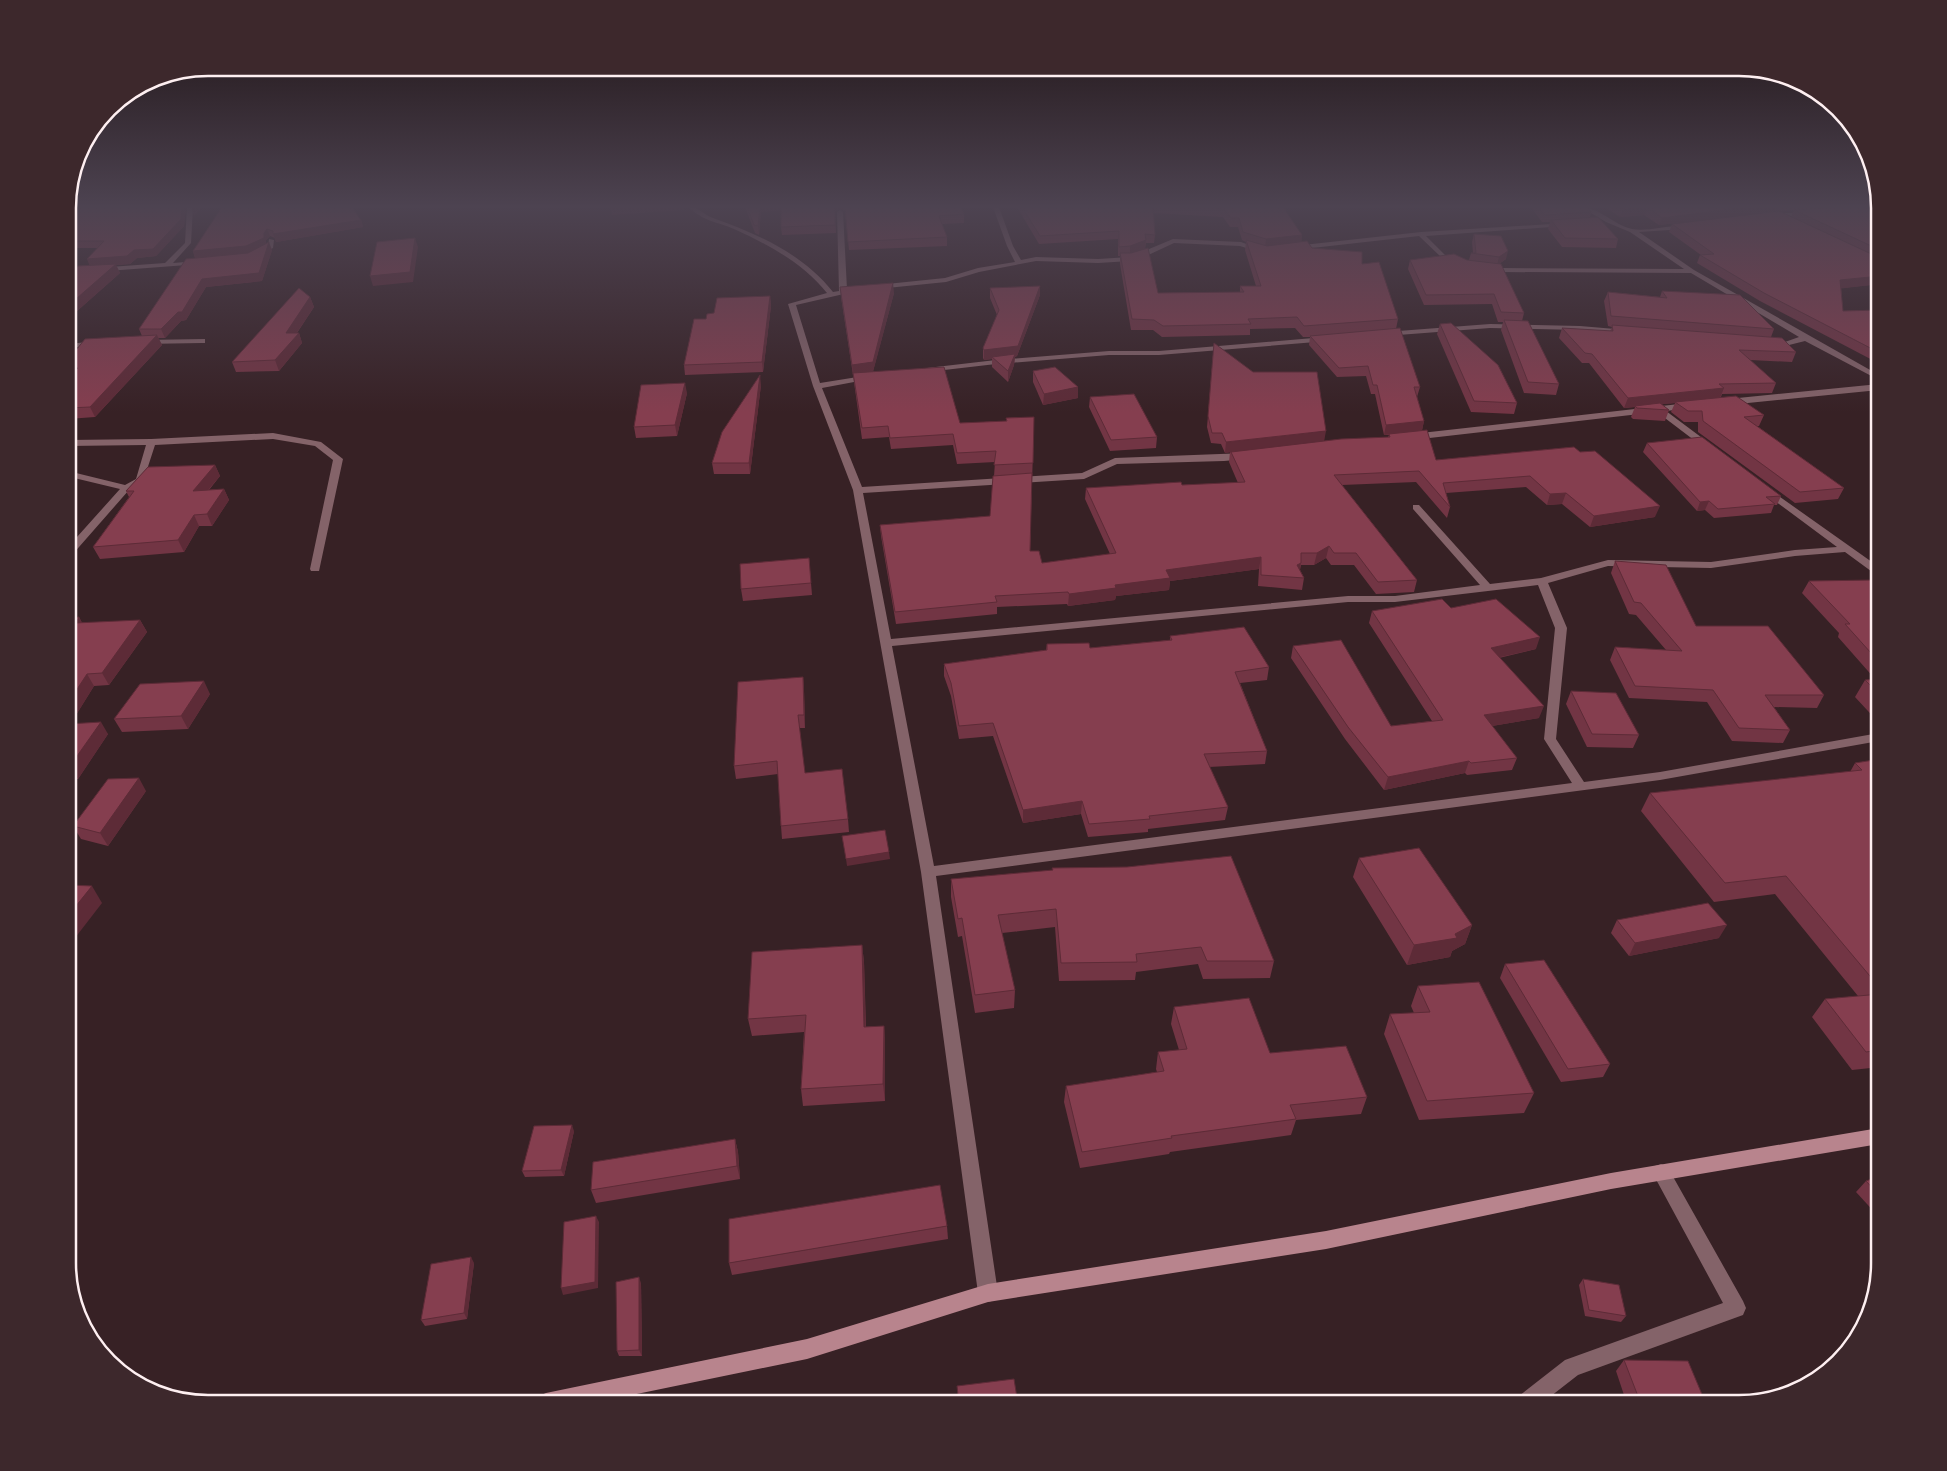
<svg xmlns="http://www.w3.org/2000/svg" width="1947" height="1471" font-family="Overpass,sans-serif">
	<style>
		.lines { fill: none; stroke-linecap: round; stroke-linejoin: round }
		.street { fill: #846369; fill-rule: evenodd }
		.secondary { fill: #b8848d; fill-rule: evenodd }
		.wall { fill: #723544; fill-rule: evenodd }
		.shaded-wall { fill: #5d2b37 }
		.building { fill: #853e4f; stroke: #5d2b37 }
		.rim { fill: none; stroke: #feeff1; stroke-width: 2.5 }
	</style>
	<rect width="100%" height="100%" fill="#372125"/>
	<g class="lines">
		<g class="street">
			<polygon points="187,207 193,207 191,243 173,263 198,261 200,262 200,264 68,274 68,270 165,263 185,243"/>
			<path d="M689,207C699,207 704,215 713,218C758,234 803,254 833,292L839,291L837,212L840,210L843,212L847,289L857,288L861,290L796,305L820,383L870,375L874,377L870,379L822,388L862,487L1082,473L1115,458L1246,453L1251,456L1246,459L1224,461L1117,464L1084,479L863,493L891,639L1348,596H1395L1480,585L1413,509V505H1419L1490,584L1541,578L1608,560L1711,562L1795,550L1837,547L1763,492L1761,490L1766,487L1879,567V575L1875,574L1845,552L1795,556L1711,568L1608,566L1548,583L1567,628L1556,739L1584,782L1660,772L1879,733V741L1660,780L936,876L998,1293L995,1300L988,1302L981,1300L978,1293L921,872L853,490L813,386L788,304L827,293C803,263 769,245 734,229C718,222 702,221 689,207ZM1538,585L1555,628L1544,739L1572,783L934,866L892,646L1348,602H1395Z"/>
			<polygon points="993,207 999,207 1013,246 1021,260 1036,257 1098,259 1130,257 1173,239 1241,242 1265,251 1262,253 1240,246 1174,243 1144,257 1130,261 1098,263 1036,261 979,272 946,282 877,289 873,287 877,285 945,278 978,268 1015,262 1007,246"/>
			<path d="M1581,207C1599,207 1614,225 1632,229C1648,232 1670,224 1687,226L1688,227L1685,229L1639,232L1694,270L1879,375V380L1805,341L1785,346L1769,345L1768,343L1772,341L1785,342L1799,337L1691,273L1501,272L1484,268L1487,266L1501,268L1684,269L1630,232L1606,222Z"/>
			<polygon points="1812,212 1813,213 1810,215 1770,218 1767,216 1770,214"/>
			<polygon points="1567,223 1568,224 1565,226 1426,236 1445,255 1460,261 1460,263 1458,264 1441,257 1419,236 1294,250 1291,248 1294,246 1421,232"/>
			<polygon points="269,239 274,240 273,248 259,256 255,256 255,254 268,246"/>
			<polygon points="1490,324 1580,326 1627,330 1631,332 1627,334 1580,330 1490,328 1385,336 1381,334 1385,332"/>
			<polygon points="1325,337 1329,339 1328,341 1159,355 1109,355 996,364 927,372 923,370 927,368 996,360 1109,351 1159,351"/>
			<polygon points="205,339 205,343 202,343 143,344 139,342 143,340"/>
			<polygon points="98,341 102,343 101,345 68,348 68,344"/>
			<polygon points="1879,384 1879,390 1728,405 1724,402 1728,399"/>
			<polygon points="1688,403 1691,404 1691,408 1666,411 1713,446 1713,450 1707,450 1657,412 1412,440 1408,437 1412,434"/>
			<polygon points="273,433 321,442 343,459 319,571 311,571 310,569 333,460 315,446 273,439 155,445 143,482 129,490 72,555 68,556 68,547 120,489 70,477 68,475 68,468 76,473 125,485 136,479 146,445 68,446 68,440 151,439"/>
			<polygon points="1661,1164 1667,1166 1743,1301 1746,1308 1743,1315 1578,1375 1542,1403 1516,1403 1519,1396 1565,1360 1723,1303 1652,1172 1655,1166"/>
		</g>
		<polygon class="secondary" points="1879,1128 1879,1144 1611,1189 1326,1249 988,1302 807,1359 593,1403 536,1403 539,1396 546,1393 807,1339 988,1284 1326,1231 1611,1173"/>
	</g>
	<g class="wall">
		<polygon points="68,207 186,207 184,226 156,256 137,258 130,264 116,265 120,273 68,319 68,278 90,266 98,248 68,248"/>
		<polygon points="222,207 361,220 363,227 276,242 275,238 270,236 266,240 266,244 272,250 262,281 206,287 186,320 181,321 165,338 158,338 162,345 95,417 68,419 68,360 142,336 139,329 195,258 193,251"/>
		<polygon points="745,207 960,207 964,214 964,223 942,224 947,237 947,246 849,250 845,212 841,208 835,212 836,233 782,235 781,227 781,210 761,212 759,235 755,233"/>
		<path d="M1017,207H1283L1302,235L1301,242L1312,248L1362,264L1398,319L1396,329L1420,387L1417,397L1424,421L1422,430L1436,460L1574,447L1655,517L1590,527L1562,504L1547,505L1526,487L1446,493L1450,507L1447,518L1416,482L1342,485L1417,580L1414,592L1376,594L1354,565H1331L1326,558L1314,565H1301L1300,570L1304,578L1302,590L1258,586L1259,569L1170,581L1169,590L1116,596L1115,600L1068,606L1067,604L997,607V614L896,624L881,536L880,525L990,516L994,476L995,462L957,464L953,445L891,449L889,437L862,439L853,375L841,297L840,287L894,293L873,371L960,423L1006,421V418L1034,417L1030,551L1042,563L1110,554L1085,499L1086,488L1182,485L1238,483L1229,462L1230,452L1225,453L1221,444L1211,443L1207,427L1214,343L1324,441L1388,437L1389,435H1384L1375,394H1371L1366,376L1337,377L1309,345L1310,337H1303L1295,328L1250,329V335L1162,337L1153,330H1131L1120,264V256H1118V239L1039,244ZM1153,213L1223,217L1230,227H1238L1242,240L1246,242L1245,250L1256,286H1240V292L1158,293L1145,248L1146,243H1154L1155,235Z"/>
		<polygon points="1531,207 1587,207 1591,212 1590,218 1618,239 1616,248 1562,247 1548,229 1550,222 1542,222"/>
		<polygon points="1605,207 1879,207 1880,284 1841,288 1843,311 1880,310 1880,364 1760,301 1697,263 1700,255 1701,255 1669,232 1672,224 1791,217 1794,210 1776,211 1659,225 1644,215 1620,217"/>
		<polygon points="1474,234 1506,259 1499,264 1524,313 1522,321 1559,384 1556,395 1524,393 1501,330 1503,322 1498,322 1492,304 1424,305 1408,269 1410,260 1469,260 1471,253 1473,253 1472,242"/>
		<polygon points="990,288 1040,295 1017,356 1015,357 1014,365 1008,382 992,367 992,359 984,360 983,358 983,348 997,315 990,298"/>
		<polygon points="1662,291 1774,329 1771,337 1796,352 1792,362 1750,360 1776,383 1772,393 1722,394 1721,397 1764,415 1759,426 1757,426 1844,488 1838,499 1795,503 1698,432 1698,422 1684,422 1671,412 1675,403 1661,404 1669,410 1665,421 1633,419 1631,417 1635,407 1624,408 1589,363 1582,363 1559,338 1562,328 1610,331 1612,327 1608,326 1604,301 1608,292 1660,297"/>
		<polygon points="770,296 771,306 763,372 685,375 684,365 714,313"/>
		<polygon points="310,297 314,307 297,333 299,333 302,343 279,371 236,372 232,362"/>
		<polygon points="1440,324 1517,403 1514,414 1471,412 1437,334"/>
		<polygon points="1033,371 1078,398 1043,405 1033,382"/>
		<polygon points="761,385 750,474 714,474 712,463"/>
		<polygon points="687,393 677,436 636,438 634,427"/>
		<polygon points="1090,397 1157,437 1156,448 1110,451 1089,407"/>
		<polygon points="1647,443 1781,496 1777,505 1774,505 1771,513 1714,518 1705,510 1697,511 1643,452"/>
		<polygon points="215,465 220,476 209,490 224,489 229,500 212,526 199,526 184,552 100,559 93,547 129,497 126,491"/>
		<polygon points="1880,468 1880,487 1873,480"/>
		<polygon points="809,558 812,595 743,601 741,589"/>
		<polygon points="1615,561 1696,626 1824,695 1817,708 1774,707 1790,730 1783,743 1732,741 1707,702 1629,698 1610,660 1615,647 1666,650 1636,615 1629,614 1611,573"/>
		<polygon points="1809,581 1880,587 1880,724 1855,697 1865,680 1875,679 1838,637 1839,633 1802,593"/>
		<polygon points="1451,608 1536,649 1499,658 1539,718 1492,726 1517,758 1512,770 1467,775 1465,773 1384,790 1345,739 1291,658 1293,646 1391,726 1432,721 1369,623 1372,611"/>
		<polygon points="79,617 82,623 140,620 147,632 109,685 94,686 71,723 108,734 78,779 68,780 68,619"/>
		<polygon points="1170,636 1269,667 1267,680 1240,683 1267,751 1265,764 1209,767 1228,807 1225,820 1148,829 1148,832 1088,837 1081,814 1023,823 993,736 959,739 951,696 944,676 944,664 1046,650 1047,644 1090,648 1170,640"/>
		<polygon points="803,677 804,690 805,728 799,728 805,773 848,819 849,832 782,839 781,826 778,774 736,779 734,766"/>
		<polygon points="1571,691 1639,735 1633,748 1587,747 1566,704"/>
		<polygon points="210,694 188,729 122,732 114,719"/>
		<polygon points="1880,759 1880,1067 1852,1070 1812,1017 1825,999 1858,996 1775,894 1714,902 1641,811 1650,793 1850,772 1855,763"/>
		<polygon points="146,791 108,846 81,839 73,826"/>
		<polygon points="1359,858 1472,925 1465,944 1452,951 1450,957 1407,965 1353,877"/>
		<polygon points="951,879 1274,961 1270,978 1203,979 1198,964 1136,972 1135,980 1059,981 1055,927 1002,933 1015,990 1014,1008 975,1013 962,936 958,937 951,897"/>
		<polygon points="1617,920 1719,938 1629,956 1611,933"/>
		<polygon points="862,945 864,962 866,1027 884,1026 885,1043 885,1101 803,1106 801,1089 804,1032 752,1036 748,1019"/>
		<polygon points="1505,964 1610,1064 1603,1077 1561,1082 1500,978"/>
		<polygon points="1418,986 1534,1093 1524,1113 1419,1120 1384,1034 1390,1014 1414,1013 1411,1006"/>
		<polygon points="1174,1007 1270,1053 1367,1097 1361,1114 1296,1120 1291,1135 1170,1152 1169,1154 1080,1168 1064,1102 1066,1086 1157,1072 1156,1069 1158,1052 1179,1050 1171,1024"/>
		<polygon points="574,1131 564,1176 525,1177 522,1171"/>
		<polygon points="735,1139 738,1152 740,1179 596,1203 591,1190"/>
		<polygon points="1880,1176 1880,1215 1878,1216 1856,1192 1866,1181"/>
		<polygon points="947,1226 948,1239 732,1275 729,1263"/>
		<polygon points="474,1263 467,1319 425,1326 421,1320"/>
		<polygon points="1583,1279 1626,1316 1621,1322 1585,1316 1579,1285"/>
		<polygon points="641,1283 642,1356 619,1356 617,1351"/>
		<polygon points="1624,1360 1706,1404 1627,1404 1616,1371"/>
	</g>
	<g class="shaded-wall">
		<polygon points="182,207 186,207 184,226 156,256 137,258 130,264 116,265 120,273 68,319 68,306 90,267 87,259"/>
		<polygon points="193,207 202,207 194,216 192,209"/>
		<polygon points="619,207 683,207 684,210 612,215 611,208"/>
		<polygon points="760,207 782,207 782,210 761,212 759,235 758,226"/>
		<polygon points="835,207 841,207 841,208 835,212 836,233"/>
		<polygon points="1647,207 1644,215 1620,217 1623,209"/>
		<polygon points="1747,207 1777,207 1776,211 1659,225 1662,218"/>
		<polygon points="361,220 363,227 276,242 273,234"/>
		<polygon points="267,229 270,236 266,240 266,245 248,253 195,258 193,251 264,233"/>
		<polygon points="1302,235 1301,244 1265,248 1266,239"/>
		<polygon points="415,238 418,247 413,282 373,286 370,276"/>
		<polygon points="1146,240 1145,249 1130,255 1130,246"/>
		<polygon points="269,242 272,250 262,281 206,287 186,320 181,321 165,338 161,329 202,279"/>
		<polygon points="1508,251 1506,259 1497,265 1499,257"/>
		<polygon points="1880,276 1880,284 1837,289 1840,280"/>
		<polygon points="893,283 894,293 873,372 853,375 852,365"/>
		<polygon points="1040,286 1040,295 1017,356 1015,357 1014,365 1008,382 1008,371 992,357 992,359 984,360 984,350"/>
		<polygon points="770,296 771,306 763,372 762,362"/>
		<polygon points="310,297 314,307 290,343 299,333 302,343 279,371 275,360 286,333"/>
		<polygon points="157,335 162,345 95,417 90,407"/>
		<polygon points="78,368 68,380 68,369"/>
		<polygon points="760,375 761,385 750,474 749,463"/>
		<polygon points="685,383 687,393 677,436 675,425"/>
		<polygon points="1078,387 1078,398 1043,405 1044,394"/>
		<polygon points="1724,388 1720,398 1675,402 1675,403 1624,408 1628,398"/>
		<polygon points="1424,421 1422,431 1384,435 1386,425"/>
		<polygon points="1326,431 1324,442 1225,453 1226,442"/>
		<polygon points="215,465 220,476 198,502 193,491"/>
		<polygon points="224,489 229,500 212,526 207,514"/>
		<polygon points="1566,493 1562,504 1547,505 1550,494"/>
		<polygon points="1709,501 1705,510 1697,511 1700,502"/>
		<polygon points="1660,506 1655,517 1590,527 1594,516"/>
		<polygon points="194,515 199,526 184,552 178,540"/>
		<polygon points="1329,546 1326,558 1314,565 1317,553"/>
		<polygon points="1261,557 1259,569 1170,581 1169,590 1116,596 1115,600 1068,606 1069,594 1166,570"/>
		<polygon points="1301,563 1299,574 1297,565"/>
		<polygon points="79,617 86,630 75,623"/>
		<polygon points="140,620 147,632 109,685 102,673"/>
		<polygon points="1540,637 1536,649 1487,660 1491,648"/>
		<polygon points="87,674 94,686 68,728 68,703"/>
		<polygon points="803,677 804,690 805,728 804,715"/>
		<polygon points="204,681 210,694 188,729 181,716"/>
		<polygon points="1544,706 1539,718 1480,728 1484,715"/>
		<polygon points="101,722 108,734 78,779 70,766"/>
		<polygon points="1469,761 1465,773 1384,790 1388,777"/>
		<polygon points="139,778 146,791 108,846 100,833"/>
		<polygon points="1082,801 1081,814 1023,823 1023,810"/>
		<polygon points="889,852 890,859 847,866 846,859"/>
		<polygon points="92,886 102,903 68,947 68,916"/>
		<polygon points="1472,925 1465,944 1452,951 1450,957 1407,965 1414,945 1455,934"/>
		<polygon points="1727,925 1719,938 1629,956 1635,943"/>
		<polygon points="862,945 864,962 866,1044 864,1027"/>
		<polygon points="884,1026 885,1043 885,1101 883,1084"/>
		<polygon points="572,1125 574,1131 564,1176 561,1170"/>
		<polygon points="735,1139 738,1152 740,1179 737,1166"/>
		<polygon points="596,1216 599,1222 598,1288 563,1295 561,1288"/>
		<polygon points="471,1257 474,1263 467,1319 464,1313"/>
		<polygon points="639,1277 641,1283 642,1356 639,1350"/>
	</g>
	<g class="building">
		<polygon points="68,207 182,207 181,219 153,249 134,250 127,256 87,259 104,241 68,241"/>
		<polygon points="222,207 352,207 361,220 273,234 273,231 267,229 264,233 264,238 246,246 193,251"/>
		<polygon points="747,207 760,207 758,226 754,225"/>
		<polygon points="781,207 835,207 835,225 781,227"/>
		<polygon points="845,207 960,207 964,214 939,216 947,237 848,242"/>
		<polygon points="1022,207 1153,207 1155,235 1145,234 1146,240 1130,246 1119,247 1119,231 1040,236"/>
		<polygon points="1197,207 1283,207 1302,235 1266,239 1243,232 1239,218 1231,218 1224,209"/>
		<polygon points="1538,207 1587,207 1591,212 1545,215"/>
		<polygon points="1620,207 1644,207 1623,209"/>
		<polygon points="1647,207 1747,207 1662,218"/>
		<polygon points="1843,207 1879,207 1880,250 1794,210"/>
		<polygon points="1779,211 1880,258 1880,276 1840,280 1843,311 1880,310 1880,353 1764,293 1700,255 1714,254 1672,224"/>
		<polygon points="1598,217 1618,239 1565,238 1551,220"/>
		<polygon points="1474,234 1501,236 1508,251 1499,257 1471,253 1476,253"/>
		<polygon points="415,238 410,272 370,276 377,242"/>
		<polygon points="1246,240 1267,246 1307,241 1312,248 1362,252 1362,264 1379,262 1398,319 1304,326 1297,317 1248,319 1251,324 1163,326 1154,320 1132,319 1120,253 1131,253 1148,248 1158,293 1244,292 1240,286 1261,286"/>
		<polygon points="269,242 259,273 202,279 182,312 178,312 161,329 139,329 186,259 248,253"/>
		<polygon points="1454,254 1467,260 1501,264 1524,313 1501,312 1494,294 1426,295 1410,260"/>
		<polygon points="116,264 68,306 68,278 78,266"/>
		<polygon points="893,283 873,362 852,365 840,287"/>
		<polygon points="1040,286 1018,346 984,350 983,348 999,310 990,288"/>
		<polygon points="299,288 310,297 286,333 299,333 275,360 232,362"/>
		<polygon points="1662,291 1740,295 1774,329 1611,316 1608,292 1667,298"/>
		<polygon points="770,296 762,362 684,365 694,319 706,319 707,314 714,313 717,298"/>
		<polygon points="1504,320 1528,321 1559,384 1528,382"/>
		<polygon points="1451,323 1498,365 1517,403 1474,401 1440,324"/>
		<polygon points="1612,325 1782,338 1796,352 1739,350 1776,383 1719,384 1724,388 1628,398 1592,354 1585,353 1562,328 1613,331"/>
		<polygon points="1400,328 1420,387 1414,387 1424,421 1386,425 1377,385 1373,385 1368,366 1339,368 1310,336"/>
		<polygon points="157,335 90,407 68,408 68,387 74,381 68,381 68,378 78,368 68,369 68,360 85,339"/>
		<polygon points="1214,343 1253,372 1317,372 1326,431 1226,442 1222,433 1212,433 1208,416"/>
		<polygon points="1015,354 1008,371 992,357"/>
		<polygon points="944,367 960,423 1007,421 1006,418 1034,417 1033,463 994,465 996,451 957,453 953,434 890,438 888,426 862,428 853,373"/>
		<polygon points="1055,367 1078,387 1044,394 1033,371"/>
		<polygon points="760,375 749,463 712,463 722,432"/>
		<polygon points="685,383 675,425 634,427 641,385"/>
		<polygon points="1134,394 1157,437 1111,440 1090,397"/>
		<polygon points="1736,396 1764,415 1744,417 1844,488 1800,492 1703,421 1702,411 1688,411 1675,402"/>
		<polygon points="1660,403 1669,410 1637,408 1635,406"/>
		<polygon points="1427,430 1436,460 1574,447 1580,452 1595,451 1660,506 1594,516 1566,493 1550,494 1530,476 1443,483 1450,507 1419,471 1334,475 1417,580 1378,582 1356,553 1334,553 1329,546 1317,553 1301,553 1301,563 1297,565 1304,578 1261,575 1261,557 1166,570 1170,578 1115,585 1116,588 1069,594 1068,592 995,596 997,602 895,612 880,525 990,516 993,476 1032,473 1030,551 1039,551 1042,563 1116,553 1086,488 1181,482 1182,485 1245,482 1231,452 1341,439 1390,437 1389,434"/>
		<polygon points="1702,437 1781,496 1766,497 1775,504 1718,509 1709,501 1700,502 1647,443"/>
		<polygon points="215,465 193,491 224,489 207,514 194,515 178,540 93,547 134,491 126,491 148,467"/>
		<polygon points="809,558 811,583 741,589 740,564"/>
		<polygon points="1615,561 1666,565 1696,626 1768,626 1824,695 1765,695 1790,730 1739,728 1713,690 1635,686 1615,647 1682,651 1641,603 1634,602"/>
		<polygon points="1873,580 1880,587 1880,663 1845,624 1850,624 1809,581"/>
		<polygon points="1442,599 1451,608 1496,599 1540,637 1491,648 1544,706 1484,715 1517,758 1471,763 1469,761 1388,777 1348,727 1293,646 1341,640 1391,726 1443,720 1372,611"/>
		<polygon points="79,617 75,623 140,620 102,673 87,674 68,703 68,619"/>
		<polygon points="1244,627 1269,667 1235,672 1267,751 1204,754 1228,807 1149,816 1150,819 1089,824 1082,801 1023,810 993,723 959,726 951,683 944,664 1047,650 1047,644 1089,643 1090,648 1172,640 1170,636"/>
		<polygon points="803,677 804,715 798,715 805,773 842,769 848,819 781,826 777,761 734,766 738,682"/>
		<polygon points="1880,679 1880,695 1865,680"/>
		<polygon points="204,681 181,716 114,719 140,684"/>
		<polygon points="1571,691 1616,693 1639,735 1592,734"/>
		<polygon points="101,722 70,766 68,766 68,724"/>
		<polygon points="1880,759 1880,988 1786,876 1725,883 1650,793 1862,770 1855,763"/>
		<polygon points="139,778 100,833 73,826 108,779"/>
		<polygon points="885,830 889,852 846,859 842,836"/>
		<polygon points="1419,848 1472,925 1455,934 1457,938 1414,945 1359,858"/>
		<polygon points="1231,856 1274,961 1207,961 1201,947 1136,954 1137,962 1061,963 1056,909 998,915 1015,990 975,995 962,918 958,919 951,879 1053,870 1052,868 1127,867"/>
		<polygon points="68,885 92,886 68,916"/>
		<polygon points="1708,903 1727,925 1635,943 1617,920"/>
		<polygon points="862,945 864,1027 884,1026 883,1084 801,1089 806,1015 748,1019 752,952"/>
		<polygon points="1544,960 1610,1064 1568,1069 1505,964"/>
		<polygon points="1479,982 1534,1093 1427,1101 1390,1014 1430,1012 1418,986"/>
		<polygon points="1880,994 1880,1050 1866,1052 1825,999"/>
		<polygon points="1249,998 1270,1053 1346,1046 1367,1097 1290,1105 1296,1119 1171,1136 1172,1138 1082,1152 1066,1086 1164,1071 1158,1052 1187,1049 1174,1007"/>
		<polygon points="572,1125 561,1170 522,1171 534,1126"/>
		<polygon points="735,1139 737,1166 591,1190 593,1162"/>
		<polygon points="1880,1176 1880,1196 1866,1181"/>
		<polygon points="940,1185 947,1226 729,1263 729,1219"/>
		<polygon points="596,1216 595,1282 561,1288 564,1222"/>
		<polygon points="471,1257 464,1313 421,1320 431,1264"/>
		<polygon points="639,1277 639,1350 617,1351 616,1282"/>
		<polygon points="1583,1279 1619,1285 1626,1316 1589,1310"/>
		<polygon points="1624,1360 1688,1361 1706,1404 1641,1404"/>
		<polygon points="1014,1379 1018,1404 959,1404 957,1386"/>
	</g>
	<linearGradient id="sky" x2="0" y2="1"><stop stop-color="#1e1214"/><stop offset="0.5" stop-color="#4d4351"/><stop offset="1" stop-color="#4d4351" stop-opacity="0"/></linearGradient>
	<rect width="1947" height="413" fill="url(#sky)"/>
	<path d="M0 0H1947V1471H0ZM208 76H1739A132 132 0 0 1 1871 208V1263A132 132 0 0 1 1739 1395H208A132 132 0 0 1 76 1263V208A132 132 0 0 1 208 76Z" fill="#3d282c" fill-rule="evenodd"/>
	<path class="rim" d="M208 76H1739A132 132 0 0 1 1871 208V1263A132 132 0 0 1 1739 1395H208A132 132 0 0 1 76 1263V208A132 132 0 0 1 208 76Z"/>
</svg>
